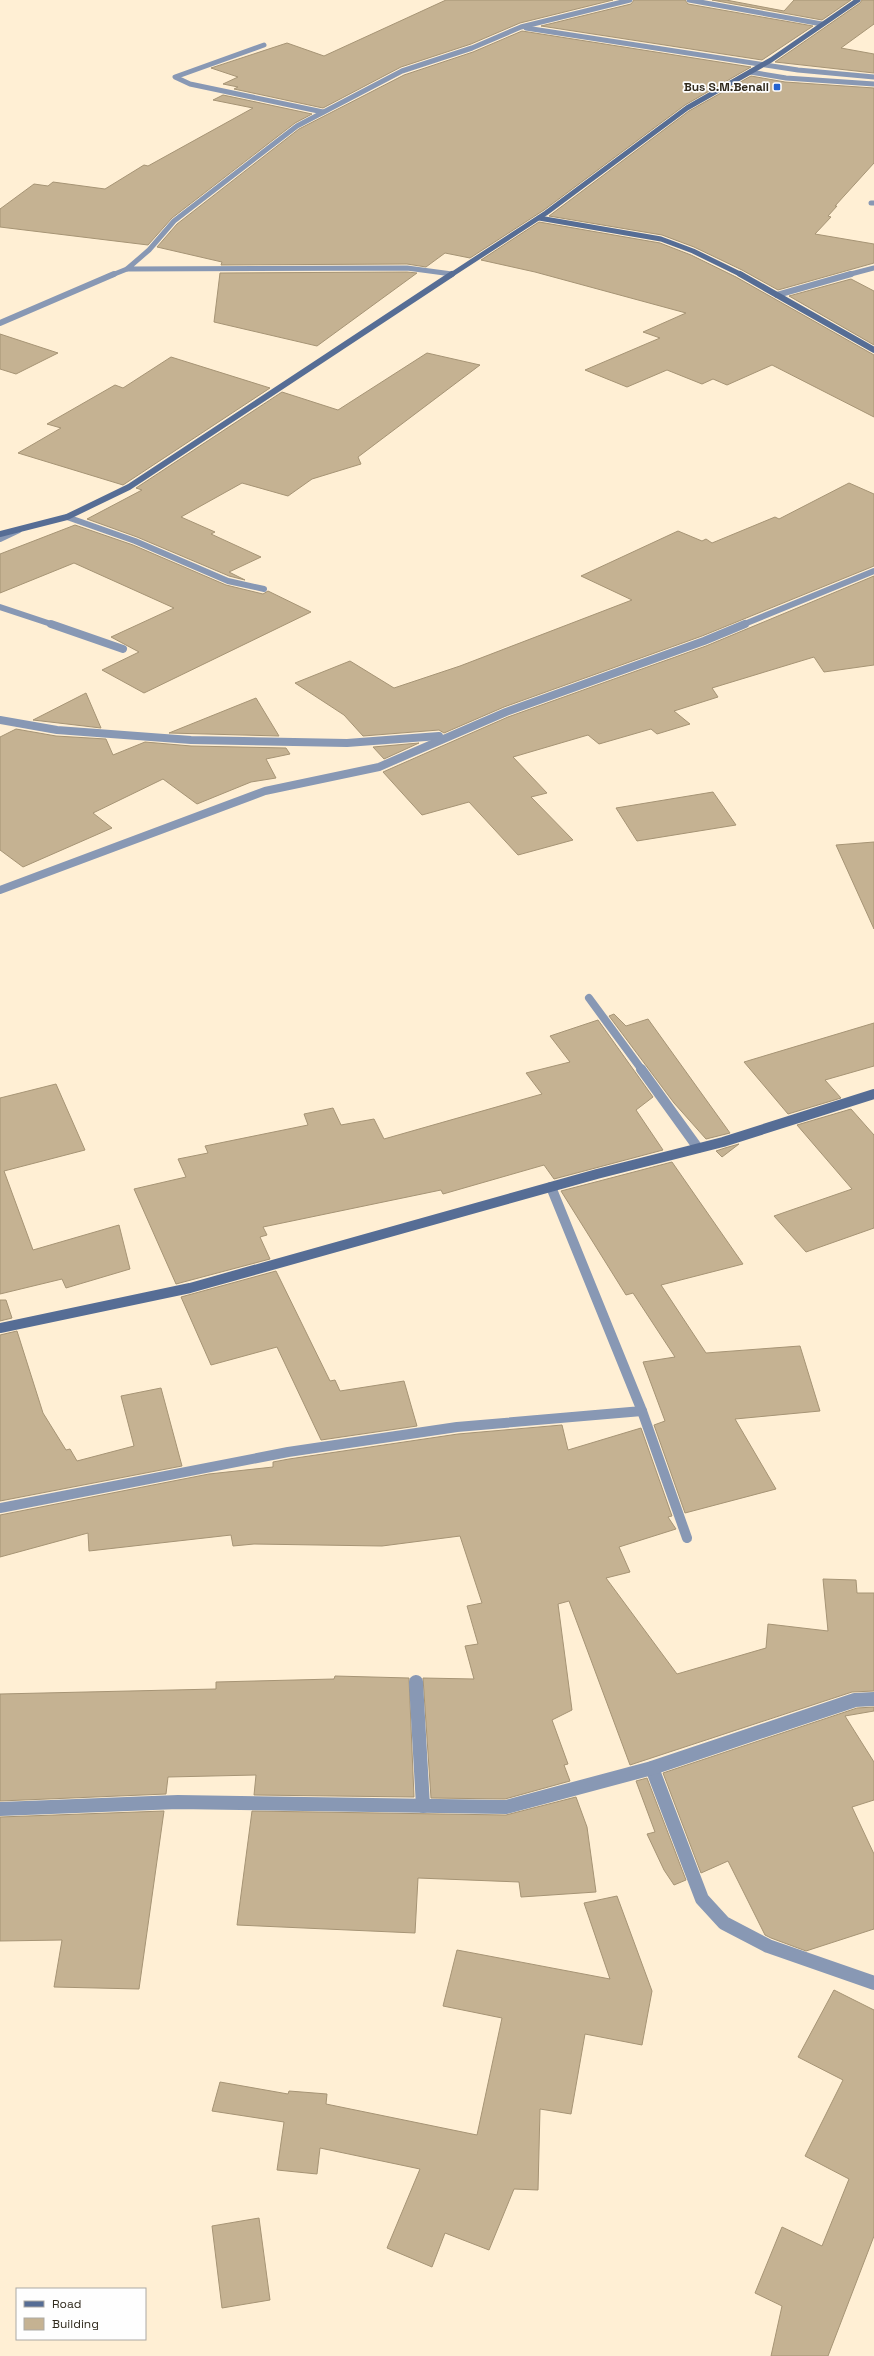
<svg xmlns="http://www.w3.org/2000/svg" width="874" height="2356" font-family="'Space Grotesk',sans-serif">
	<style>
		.building { fill: #c5b292; stroke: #a69475 }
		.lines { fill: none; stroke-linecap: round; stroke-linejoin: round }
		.street-far4 { stroke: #8898b4; stroke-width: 5 }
		.street-far3 { stroke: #8898b4; stroke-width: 6 }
		.street-far2 { stroke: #8898b4; stroke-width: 8 }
		.street-far1 { stroke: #8898b4; stroke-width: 10 }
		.street { stroke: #8898b4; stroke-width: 14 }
		.secondary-far2 { stroke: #566d95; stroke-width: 5 }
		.secondary-far1 { stroke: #566d95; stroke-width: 6 }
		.secondary { stroke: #566d95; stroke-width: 10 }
		.poi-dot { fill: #2463cf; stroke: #fefefe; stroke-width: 1.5 }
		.labels { text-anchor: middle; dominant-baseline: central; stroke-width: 3.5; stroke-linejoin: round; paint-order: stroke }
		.far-poi-label { font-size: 12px; font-weight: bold; fill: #312a1d; stroke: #fefefe; text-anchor: end }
	</style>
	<rect width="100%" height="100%" fill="#ffefd4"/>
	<g class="building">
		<polygon points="446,0 613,0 520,23 471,44 401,67 323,108 234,89 238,87 223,84 238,77 211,68 287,43 324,56"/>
		<polygon points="634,0 685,0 688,4 813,26 762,60 541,26 631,4"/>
		<polygon points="712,0 726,0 784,11 794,0 851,0 822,20"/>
		<polygon points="862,0 874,0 874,24 841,48 874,54 874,73 775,62 860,3"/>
		<polygon points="522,31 751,67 685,105 544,210 470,258 445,253 426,267 407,264 221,265 222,262 157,247 177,224 299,129 404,75 473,52"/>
		<polygon points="751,76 785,82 874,88 874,163 835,206 837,206 828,216 831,217 815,234 874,244 874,263 778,290 742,270 694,247 662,235 549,216 689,111"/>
		<polygon points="223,95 312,114 295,123 172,218 148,245 0,227 0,209 34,184 48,186 53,182 105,189 144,165 148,166 253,108 213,100"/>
		<polygon points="539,222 660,243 691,255 736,277 874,355 874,417 772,365 727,385 713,379 702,384 667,370 627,387 585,370 660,338 643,332 686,313 535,272 481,260"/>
		<polygon points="407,272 417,273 317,346 214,322 220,273"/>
		<polygon points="851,279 874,291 874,345 789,296"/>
		<polygon points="0,334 58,353 16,374 0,369"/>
		<polygon points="427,353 480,365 358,457 361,464 312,479 288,496 242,483 181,517 215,532 211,534 261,557 229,572 245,580 229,576 137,537 87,519 142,490 136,488 282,392 338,410"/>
		<polygon points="171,357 270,388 123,485 18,453 61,428 47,424 115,385 123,388"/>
		<polygon points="849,483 874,494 874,566 702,636 504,707 444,733 439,730 363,736 344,715 295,683 350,661 394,688 460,666 632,600 581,576 678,531 702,541 706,539 712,543 775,517 779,519"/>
		<polygon points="75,525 133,545 226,585 263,594 268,591 311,612 144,693 102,670 139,652 111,637 174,608 74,563 0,593 0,554"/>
		<polygon points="874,576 874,665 824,672 814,657 712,688 718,697 674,711 690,724 657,734 651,729 599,744 588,735 513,757 547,793 531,797 573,840 518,855 469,802 422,815 383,772 508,717 706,646"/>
		<polygon points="86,693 101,728 33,720"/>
		<polygon points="256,698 279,736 169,733"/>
		<polygon points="16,729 56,736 106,739 113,755 145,742 191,746 286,748 290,754 266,759 276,778 251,782 197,804 163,779 93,813 112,828 23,867 0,850 0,737"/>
		<polygon points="419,743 384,759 373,747"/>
		<polygon points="713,792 736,825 637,841 616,808"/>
		<polygon points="874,842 874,929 836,845"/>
		<polygon points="614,1014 626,1026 648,1019 730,1133 706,1139 674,1103 609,1016"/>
		<polygon points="598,1020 653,1097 636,1110 663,1150 554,1179 544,1165 443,1194 441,1190 263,1227 267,1235 260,1237 270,1259 176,1284 134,1189 186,1177 178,1159 208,1153 205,1146 308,1125 304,1114 333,1108 341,1125 374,1119 384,1139 542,1094 526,1073 570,1062 550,1036"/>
		<polygon points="874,1023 874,1066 825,1080 841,1098 788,1114 744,1062"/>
		<polygon points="56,1084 85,1150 4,1171 33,1250 119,1225 130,1269 66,1288 62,1279 0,1294 0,1098"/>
		<polygon points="851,1109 874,1135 874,1228 806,1252 774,1216 852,1189 797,1125"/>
		<polygon points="739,1144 722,1157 716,1151 725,1148"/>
		<polygon points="672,1162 743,1264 661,1285 706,1353 800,1346 820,1411 735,1419 776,1489 685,1513 654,1425 665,1421 643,1362 675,1357 633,1293 626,1295 561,1191"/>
		<polygon points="276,1271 330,1381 335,1380 340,1391 404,1381 417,1426 321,1440 277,1347 211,1365 181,1297"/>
		<polygon points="0,1300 6,1300 12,1318 0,1321"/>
		<polygon points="17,1331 43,1413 66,1450 70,1449 77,1461 134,1446 121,1396 161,1388 182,1466 0,1501 0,1335"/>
		<polygon points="562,1425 568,1450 641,1428 672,1516 668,1517 676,1529 619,1547 630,1572 606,1578 677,1674 766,1648 768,1624 828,1631 823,1579 856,1580 857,1593 874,1593 874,1691 852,1692 630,1765 569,1601 558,1604 572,1710 552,1720 568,1764 564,1765 570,1781 505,1799 431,1798 423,1678 474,1679 465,1646 478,1644 467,1606 482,1603 460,1536 382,1546 254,1544 233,1546 231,1535 89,1551 88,1533 0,1557 0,1515 209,1474 273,1467 273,1462 289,1459 458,1434"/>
		<polygon points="335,1676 409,1678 414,1797 254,1795 256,1775 168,1777 166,1794 0,1801 0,1694 216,1689 216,1682 334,1679"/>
		<polygon points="874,1707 874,1711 845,1716 874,1762 874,1800 852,1807 874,1854 874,1929 806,1951 771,1938 765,1935 728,1861 701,1873 663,1773 857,1708"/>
		<polygon points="647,1778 686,1880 674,1885 664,1870 647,1834 655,1832 636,1781"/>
		<polygon points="576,1797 587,1827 596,1892 521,1897 519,1882 418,1878 415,1933 237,1925 252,1811 506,1815"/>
		<polygon points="164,1811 139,1989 54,1987 62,1940 0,1941 0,1817"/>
		<polygon points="617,1896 652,1991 642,2045 585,2034 571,2114 540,2109 538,2190 514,2189 489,2250 445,2233 432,2267 387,2248 420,2169 320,2148 317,2174 277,2170 284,2122 212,2111 220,2082 288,2094 289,2091 327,2094 326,2104 477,2135 502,2018 443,2006 457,1950 610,1979 584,1903"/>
		<polygon points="834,1990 874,2010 874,2236 828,2356 771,2356 782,2306 755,2293 782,2227 822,2246 849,2179 805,2156 843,2080 798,2057"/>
		<polygon points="259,2218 270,2300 222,2308 212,2226"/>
	</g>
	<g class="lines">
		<g class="street-far4">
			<polyline points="689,0 822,24"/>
			<polyline points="526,28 798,70 874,77"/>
			<polyline points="264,45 175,77 190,84 323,112"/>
			<polyline points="750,72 786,78 874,84"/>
			<polyline points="871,203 874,203"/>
			<polyline points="452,274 407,268 127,269 149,250 174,221 297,126 402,71 472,48 521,27 630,0"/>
			<polyline points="112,275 127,269"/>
			<polyline points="847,275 874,268"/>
		</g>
		<g class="street-far3">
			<polyline points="777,295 851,274"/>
			<polyline points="0,323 114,274"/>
			<polyline points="67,517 135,541 228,581 264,589"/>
			<polyline points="0,539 19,530"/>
			<polyline points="0,607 54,625"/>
			<polyline points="742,625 874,571"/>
		</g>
		<g class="street-far2">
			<polyline points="51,624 123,649"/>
			<polyline points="0,720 57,730 191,740 347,743 439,736"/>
			<polyline points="0,890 265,791 379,767 506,712 704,641 745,624"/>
			<polyline points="589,998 642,1070"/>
		</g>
		<g class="street-far1">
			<polyline points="641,1069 698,1148"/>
			<polyline points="642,1411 687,1538"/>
			<polyline points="0,1508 288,1452 457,1427 642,1411 551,1187"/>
		</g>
		<g class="street">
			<polyline points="416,1682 423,1806"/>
			<polyline points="652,1768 702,1899 724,1923 768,1946 874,1983"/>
			<polyline points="0,1809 178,1802 506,1807 652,1768 855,1700 874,1699"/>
		</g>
		<g class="secondary-far2">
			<polyline points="539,218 661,239 693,251 742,275"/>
			<polyline points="451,275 546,213 687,108 771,60 858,0"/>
		</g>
		<g class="secondary-far1">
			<polyline points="740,274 874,350"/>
			<polyline points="0,534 67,517 129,487 452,274"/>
		</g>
		<polyline class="secondary" points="0,1328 190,1288 597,1174 723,1142 874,1094"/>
	</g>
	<rect class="poi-dot" x="773" y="83" width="8" height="8" rx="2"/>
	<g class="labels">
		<g class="far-poi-label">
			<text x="769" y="87">Bus S.M.Benali</text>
		</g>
	</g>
	<rect x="16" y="2288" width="130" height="52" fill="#fefefe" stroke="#aca9a4"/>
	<rect x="24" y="2301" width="20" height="6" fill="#566d95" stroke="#aca9a4"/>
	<text x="52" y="2308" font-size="12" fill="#312a1d">Road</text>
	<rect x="24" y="2318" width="20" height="12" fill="#c5b292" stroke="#aca9a4"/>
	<text x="52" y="2328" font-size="12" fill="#312a1d">Building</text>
</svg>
